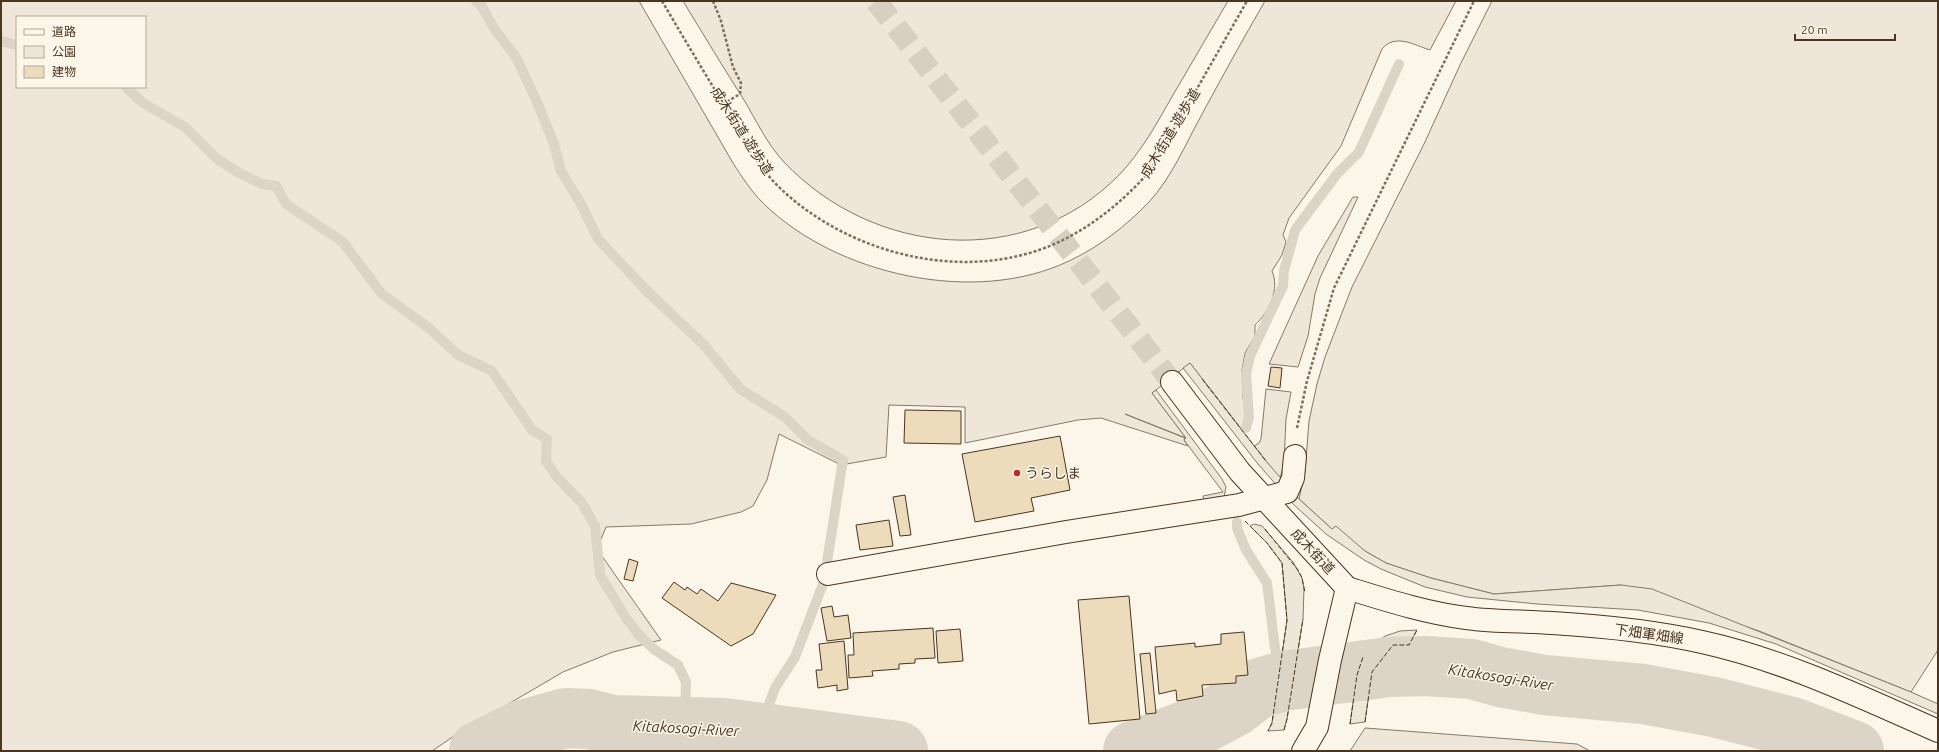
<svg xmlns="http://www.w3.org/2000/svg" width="1939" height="752" font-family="Ubuntu,'Noto Sans JP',sans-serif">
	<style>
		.green { fill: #ede6d9; stroke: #887966; fill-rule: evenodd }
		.parking { fill: #ede7d9; stroke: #887966 }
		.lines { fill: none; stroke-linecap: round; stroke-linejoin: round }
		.stream { stroke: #dcd4c6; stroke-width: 10 }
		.river { stroke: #dcd4c6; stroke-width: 60 }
		.building { fill: #ecdcbc; stroke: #4a3520 }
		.major-tunnel { stroke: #d8cfc1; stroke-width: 22; stroke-dasharray: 22 11; stroke-linecap: butt }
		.minor-casing { stroke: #4a3520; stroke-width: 24 }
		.major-casing { stroke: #4a3520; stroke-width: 24 }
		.path { stroke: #7f6f5c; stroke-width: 2.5; stroke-dasharray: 3 2; stroke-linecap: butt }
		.minor { stroke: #fbf6e9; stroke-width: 22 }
		.major { stroke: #fbf6e9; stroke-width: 22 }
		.fence { stroke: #4a3520; stroke-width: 1; stroke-dasharray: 5 2; stroke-linecap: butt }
		.poi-dot { fill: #c62828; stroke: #fbf6e9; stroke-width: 1.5 }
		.labels { text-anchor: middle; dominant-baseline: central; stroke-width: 3; stroke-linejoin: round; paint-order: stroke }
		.street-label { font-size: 14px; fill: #4a3520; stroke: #fbf6e9 }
		.poi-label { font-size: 14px; fill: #4a3520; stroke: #fbf6e9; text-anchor: start }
		.water-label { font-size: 15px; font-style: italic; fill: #4a3520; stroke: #fbf6e9 }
	</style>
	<rect width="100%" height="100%" fill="#fbf6e9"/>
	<g class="green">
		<path d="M1,1H639L733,163C742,177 751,191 763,203C836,275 975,306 1069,261C1099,247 1126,226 1149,202C1172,177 1185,145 1201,116C1222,77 1243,39 1265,1H1456L1430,50C1414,45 1395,33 1382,49L1341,146L1289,218L1283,235L1286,242L1282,255L1272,271C1280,289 1269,312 1255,325V336L1245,353L1242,370L1243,397L1246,415L1242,430L1190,363L1152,393L1186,438L1125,414L1185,438L1184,440L1188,446L1101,418L1078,420L965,443V407L889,405L886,457L841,465L779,434L767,480L753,506L741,512L691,524L606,527L597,549L661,640L613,652L563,672L457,734L432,751H1ZM17,17H145V87H17Z"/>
		<path d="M683,1H1228C1210,32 1191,64 1173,95C1157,123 1142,151 1119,175C1025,271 873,256 784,162C767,144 756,120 744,100C723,67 703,34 683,1Z"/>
		<polygon points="1492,1 1938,1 1938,650 1911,692 1759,631 1621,585 1494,594 1431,578 1386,563 1365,551 1332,529 1299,499 1305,472 1309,421 1317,384 1325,357 1352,287 1424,144 1460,65"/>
		<polygon points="1353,197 1358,197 1320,278 1315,294 1308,336 1298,367 1269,364 1318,256"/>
		<polygon points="1266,389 1291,392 1286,419 1284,463 1280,479 1254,446 1259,443 1261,439"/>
		<polygon points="1365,728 1577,744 1590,751 1350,751"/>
	</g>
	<g class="parking">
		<polygon points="1190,363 1266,461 1299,499 1332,529 1336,526 1365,551 1386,563 1431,578 1494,594 1621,585 1652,589 1911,692 1938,704 1938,714 1776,644 1709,623 1638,610 1537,604 1467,597 1425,587 1381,569 1364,560 1326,534 1293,504 1258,464 1183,368"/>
		<polygon points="1156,390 1222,479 1226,487 1224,497 1205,504 1203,496 1223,492 1184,440 1186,438 1152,393"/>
		<polygon points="1254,524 1262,526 1293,562 1302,578 1304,588 1303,619 1287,719 1284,730 1268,731 1272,723 1287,620 1282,563 1267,543 1250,526"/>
		<polygon points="1417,630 1409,645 1393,645 1372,672 1365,722 1350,724 1357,675 1360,665 1368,650 1385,636 1400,631"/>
	</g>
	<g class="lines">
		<g class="stream">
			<polyline points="476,1 481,5 495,30 516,57 537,102 554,144 561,171 581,204 598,239 648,292 705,346 740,389 785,417 808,440 843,460 827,562"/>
			<polyline points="1,41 17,45"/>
			<polyline points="126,87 143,103 185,127 217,159 241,174 262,184 276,186 286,204 343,242 382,294 429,328 458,355 492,371 532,430 547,439 546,461 557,477 582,503 595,526 600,575 626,618 638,634 655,650 678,665 686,682 685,726"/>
			<polyline points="1246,428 1249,417 1246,374 1250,356 1283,286 1284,271 1295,230 1337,174 1359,152 1399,64"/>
			<polyline points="1237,522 1237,528 1246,550 1267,583 1275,648 1283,681"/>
			<polyline points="759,732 775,688 795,657 823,584"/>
		</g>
		<g class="river">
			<polyline points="479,751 522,730 566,718 589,719 612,725 724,728 898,751"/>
			<polyline points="1133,751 1198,726 1235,706 1257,689 1283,681 1389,667 1425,666 1472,669 1500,677 1544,685 1643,694 1714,707 1792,727 1854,751"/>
		</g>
	</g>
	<g class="building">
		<polygon points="1271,367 1282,368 1280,388 1268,386"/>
		<polygon points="905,410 961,411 961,444 904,443"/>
		<polygon points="1060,436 1070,490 1031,498 1034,511 975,522 962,454"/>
		<polygon points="905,495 911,535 900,536 893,497"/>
		<polygon points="889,520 893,546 860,550 856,525"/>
		<polygon points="629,559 638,562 633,581 624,579"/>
		<polygon points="674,582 685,590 687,587 697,594 701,589 718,601 731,583 776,595 753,634 731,646 662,598"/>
		<polygon points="1129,596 1140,719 1089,724 1078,600"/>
		<polygon points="832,606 834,617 848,615 851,638 827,641 821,608"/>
		<polygon points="933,628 935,658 915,659 915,663 899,664 899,669 872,671 873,676 849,678 848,655 854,655 853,633"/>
		<polygon points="960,629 963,661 938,663 936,631"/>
		<polygon points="1244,632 1248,675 1236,676 1236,683 1202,685 1203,696 1177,701 1176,690 1159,694 1155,647 1195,643 1195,647 1221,644 1221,634"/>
		<polygon points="844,641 848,689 837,691 837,685 818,688 816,670 822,670 819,644"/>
		<polygon points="1150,653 1156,713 1146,714 1140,654"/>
	</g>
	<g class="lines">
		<polyline class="major-tunnel" points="876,1 1172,382"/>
		<defs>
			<polyline id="minor" points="828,574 1066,532 1239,505 1287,492 1293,478 1295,456"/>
			<g id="major">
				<polyline points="1172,382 1240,472 1347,588"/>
				<path d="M1347,588C1386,600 1426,613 1466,618C1495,622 1524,621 1552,623C1602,626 1653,631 1702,642C1784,660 1861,697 1938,731"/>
				<polyline points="1303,751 1317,727 1330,660 1347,588"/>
			</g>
		</defs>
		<use href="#minor" class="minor-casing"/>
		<use href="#major" class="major-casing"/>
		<g class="path">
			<path d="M662,1C682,35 702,69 723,103C741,133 756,166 782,190C854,257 972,285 1063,240C1097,223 1125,199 1150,171L1247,1"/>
			<polyline points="713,1 721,21 733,67 741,83 740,94 723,104"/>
			<polyline points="1297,428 1307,381 1334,288 1474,1"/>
		</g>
		<use href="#minor" class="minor"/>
		<use href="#major" class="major"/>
		<g class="fence">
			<polyline points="1202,379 1266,461"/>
			<polyline points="1245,521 1267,543 1282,563 1287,620 1272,723 1268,731"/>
			<polyline points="1265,529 1298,570 1302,578 1305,593"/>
			<polyline points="1365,722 1372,672 1393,645 1409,645 1417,630"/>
			<polyline points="1350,724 1357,675 1363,657"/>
			<polyline points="1284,730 1287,719 1303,619"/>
		</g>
	</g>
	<circle class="poi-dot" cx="1017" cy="473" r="4"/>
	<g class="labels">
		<g class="street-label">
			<text transform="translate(742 131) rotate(57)">成木街道 遊歩道</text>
			<text transform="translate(1170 133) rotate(-59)">成木街道 遊歩道</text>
			<text transform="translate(1313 551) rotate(47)">成木街道</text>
			<text transform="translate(1649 634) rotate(8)">下畑軍畑線</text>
		</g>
		<g class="poi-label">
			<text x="1025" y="473">うらしま</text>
		</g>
		<g class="water-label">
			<text transform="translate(1501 677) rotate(9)">Kitakosogi-River</text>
			<text transform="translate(686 728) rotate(3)">Kitakosogi-River</text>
		</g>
	</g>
	<rect width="1939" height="752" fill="none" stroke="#4a3520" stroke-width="4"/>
	<rect x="16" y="16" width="130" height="72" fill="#fbf6e9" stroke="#b4a999"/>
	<rect x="24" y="29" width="20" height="6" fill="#fbf6e9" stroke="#b4a999"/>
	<text x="52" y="36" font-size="12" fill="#4a3520">道路</text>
	<rect x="24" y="46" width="20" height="12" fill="#ede6d9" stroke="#b4a999"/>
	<text x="52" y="56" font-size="12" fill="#4a3520">公園</text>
	<rect x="24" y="66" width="20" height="12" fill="#ecdcbc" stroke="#b4a999"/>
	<text x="52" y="76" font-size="12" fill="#4a3520">建物</text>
	<path d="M1795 34v6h100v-6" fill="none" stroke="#4a3520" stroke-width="2"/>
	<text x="1801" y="34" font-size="12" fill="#4a3520" stroke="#fbf6e9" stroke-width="3" paint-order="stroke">20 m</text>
</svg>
